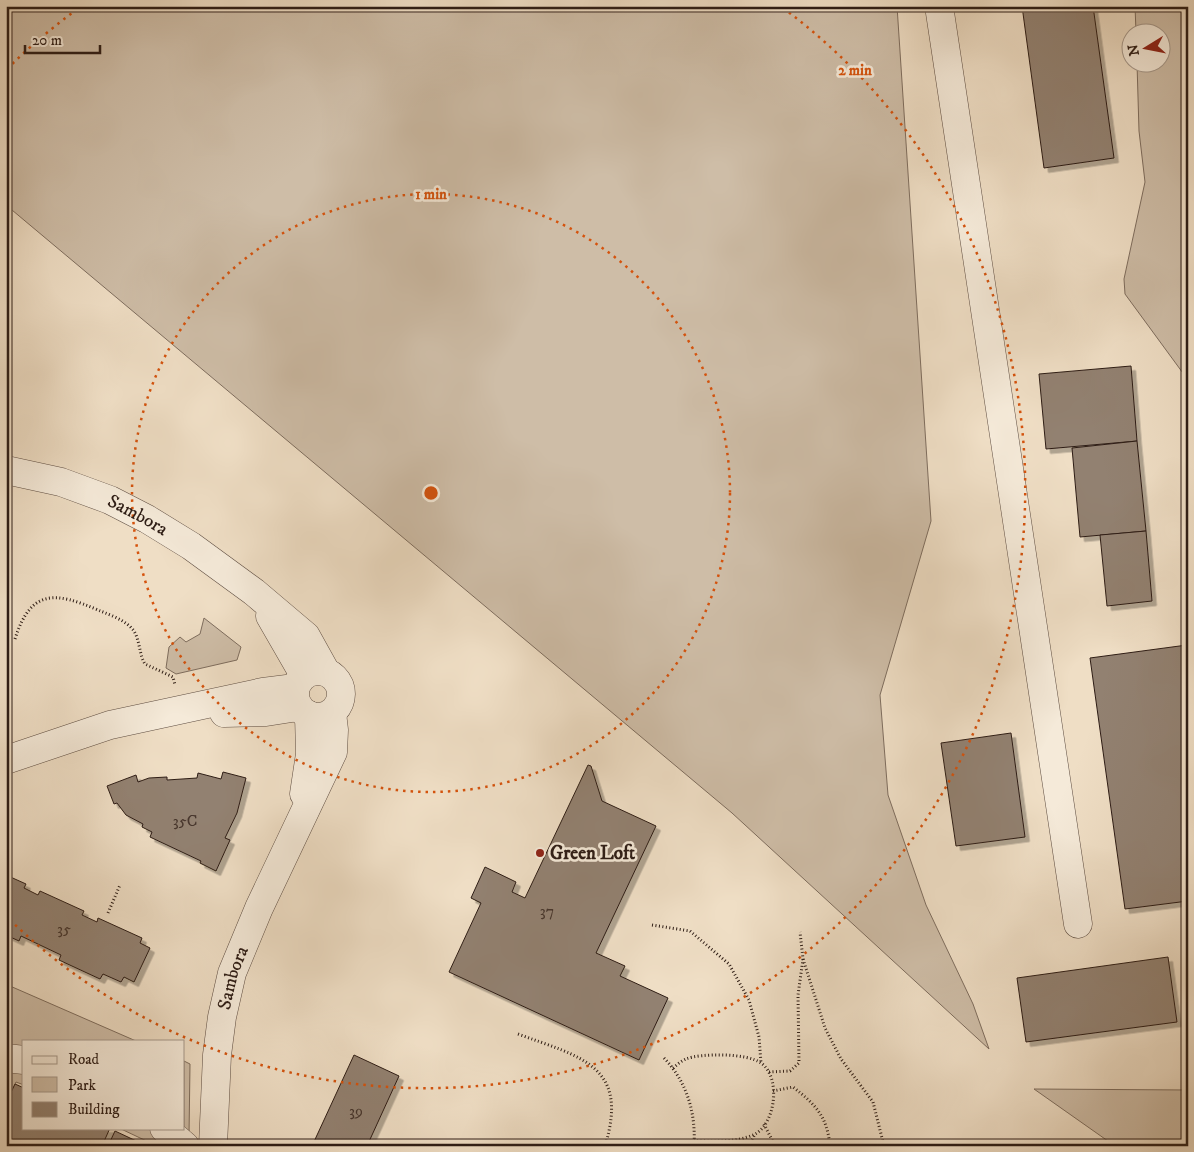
<svg xmlns="http://www.w3.org/2000/svg" width="1194" height="1152" font-family="'IM FELL DW Pica',serif">
	<style>
		.green { fill: #cebda7; stroke: #7e6d5e }
		.building { fill: #928171; stroke: #2e1d16; filter: url(#shadow) }
		.lines { fill: none; stroke-linecap: round; stroke-linejoin: round }
		.minor-casing { stroke: #5e4d42; stroke-width: 29 }
		.path { stroke: #2e1d16; stroke-width: 3; stroke-dasharray: 1 2.5; stroke-linecap: butt }
		.minor { stroke: #f5ead9; stroke-width: 28 }
		.ring { fill: none; stroke: #d5530d; stroke-width: 2.5; stroke-dasharray: 2.5 5 }
		.poi-dot { fill: #8f2418; stroke: #f5ead9; stroke-width: 2 }
		.labels { text-anchor: middle; dominant-baseline: central; stroke-width: 5; stroke-linejoin: round; paint-order: stroke }
		.number-label { font-size: 16px; fill: #47362d }
		.street-label { font-size: 19px; fill: #2e1d16; stroke: #f5ead9 }
		.poi-label { font-size: 19px; font-weight: bold; fill: #2e1d16; stroke: #f5ead9; text-anchor: start }
		.centre { fill: #d5530d; stroke: #f5ead9; stroke-width: 2.5 }
		.ring-label { font-size: 15px; text-anchor: middle; font-weight: bold; fill: #d5530d; stroke: #f5ead9; stroke-width: 5; stroke-linejoin: round; paint-order: stroke }
	</style>
	<defs>
		<filter id="shadow"><feDropShadow dx="4.5" dy="4.5" stdDeviation="0" flood-color="#0004"/></filter>
	</defs>
	<rect width="100%" height="100%" fill="#efdec5"/>
	<filter id="stains"><feTurbulence type="fractalNoise" baseFrequency=".004" numOctaves="4"/><feColorMatrix values="0 0 0 0 .2 0 0 0 0 .09 0 0 0 0 .02 0 0 0 .5 -.17"/></filter>
	<radialGradient id="worn" r=".72"><stop offset=".6" stop-color="#630" stop-opacity="0"/><stop offset="1" stop-color="#630" stop-opacity=".3"/></radialGradient>
	<g class="green">
		<polygon points="6,6 897,6 931,521 880,695 888,795 926,905 973,1004 989,1049 732,813 6,205"/>
		<polygon points="1135,6 1188,6 1188,380 1125,294 1124,279 1145,182 1139,131 1137,63 1162,62 1162,32 1136,32"/>
		<polygon points="204,618 241,647 237,660 176,674 166,668 169,647 180,637 186,642 200,634"/>
		<polygon points="10,986 136,1041 24,1041 24,1052 6,1050 6,989"/>
		<polygon points="184,1061 190,1064 189,1136 184,1128"/>
		<polygon points="6,1066 24,1068 24,1085 16,1082 6,1103"/>
		<polygon points="1034,1089 1188,1090 1188,1146 1115,1146"/>
		<polygon points="119,1128 154,1128 175,1146 157,1146"/>
	</g>
	<g class="building">
		<polygon points="1022,6 1093,6 1114,158 1044,168"/>
		<polygon points="1131,366 1137,441 1046,449 1039,374"/>
		<polygon points="1137,441 1146,531 1080,537 1072,448"/>
		<polygon points="1146,531 1152,601 1107,606 1100,535"/>
		<polygon points="1187,645 1188,901 1125,909 1090,658"/>
		<polygon points="1011,733 1025,837 956,846 941,743"/>
		<polygon points="588,765 591,766 602,801 656,826 596,953 625,966 620,976 668,998 639,1060 449,972 481,903 471,898 485,867 516,882 512,892 525,898"/>
		<polygon points="223,772 246,778 237,813 225,838 230,840 216,871 200,863 201,861 150,837 152,832 142,827 143,824 126,815 117,803 114,804 107,786 136,775 138,782 149,778 167,777 167,780 197,778 198,773 221,779"/>
		<polygon points="6,875 26,884 24,888 38,895 40,891 84,911 82,915 97,922 98,918 142,938 140,943 150,948 134,982 124,977 121,982 103,974 100,979 59,960 61,955 21,936 19,941 6,935"/>
		<polygon points="1168,957 1177,1022 1026,1042 1017,978"/>
		<polygon points="354,1055 399,1076 367,1146 312,1146"/>
		<polygon points="15,1084 24,1088 24,1128 110,1128 102,1146 6,1146 6,1103"/>
		<polygon points="115,1131 147,1146 108,1146"/>
	</g>
	<g class="lines">
		<defs>
			<g id="minor">
				<polyline points="939,6 1078,924"/>
				<path id="s1" d="M6,470L61,482L110,500L147,519L191,546L254,592L306,636L326,672"/>
				<polyline points="270,616 304,675"/>
				<circle cx="318" cy="694" r="23"/>
				<polyline points="224,713 266,712 298,707"/>
				<polyline points="6,760 110,725 263,692 295,688"/>
				<polyline points="304,794 310,754 309,715"/>
				<polyline points="6,1058 24,1060"/>
				<polyline points="164,1128 185,1146"/>
				<path id="s2" d="M213,1146L217,1055L222,1017L232,973L259,908L333,752L334,730L332,713"/>
			</g>
		</defs>
		<use href="#minor" class="minor-casing"/>
		<g class="path">
			<path d="M15,639C31,588 56,592 98,610C110,615 126,620 134,631C140,641 139,654 145,664L173,677L175,685"/>
			<polyline points="108,913 120,885"/>
			<polyline points="652,925 690,931 729,964 749,1000 759,1037 761,1063"/>
			<polyline points="803,959 825,1028 841,1059 873,1102 884,1146"/>
			<path d="M518,1034C580,1057 630,1065 605,1146"/>
			<path d="M664,1058C687,1082 696,1113 694,1146"/>
			<path d="M673,1068C677,1065 681,1061 686,1059C700,1053 748,1053 761,1063C781,1077 776,1123 755,1134C737,1143 713,1141 694,1141"/>
			<polyline points="769,1072 790,1071 799,1063 798,995 803,959 800,932"/>
			<path d="M773,1091L793,1087C816,1105 827,1116 830,1146"/>
			<polyline points="764,1124 775,1146"/>
			<polyline points="749,1146 755,1134"/>
			<polyline points="986,1146 990,1141"/>
		</g>
		<use href="#minor" class="minor"/>
	</g>
	<g class="ring">
		<circle cx="431" cy="493" r="299"/>
		<path d="M7 69A599 599 0 0 1 79 8M783 8A599 599 0 1 1 7 917"/>
	</g>
	<circle class="poi-dot" cx="540" cy="853" r="5"/>
	<g class="labels">
		<g class="number-label">
			<text x="185" y="821">35C</text>
			<text x="547" y="911">37</text>
			<text x="64" y="929">35</text>
			<text x="356" y="1111">39</text>
		</g>
		<g class="street-label">
			<text stroke="none"><textPath href="#s1" startOffset="140">Sambora</textPath></text>
			<text stroke="none"><textPath href="#s2" startOffset="170">Sambora</textPath></text>
		</g>
		<g class="poi-label">
			<text x="550" y="853">Green Loft</text>
		</g>
	</g>
	<circle cx="431" cy="493" r="8" class="centre"/>
	<g class="ring-label">
		<text x="855" y="75">2 min</text>
		<text x="431" y="199">1 min</text>
	</g>
	<rect width="1194" height="1152" fill="none" stroke="#efdec5" stroke-width="25"/>
	<rect x="8" y="8" width="1179" height="1137" fill="none" stroke="#2e1d16" stroke-width="2.5"/>
	<rect x="12" y="12" width="1169" height="1127" fill="none" stroke="#2e1d16"/>
	<rect x="22" y="1040" width="162" height="90" fill="#f5ead9" stroke="#a5988b"/>
	<rect x="32" y="1056" width="25" height="8" fill="#f5ead9" stroke="#a5988b"/>
	<text x="68" y="1064" font-size="15" fill="#2e1d16">Road</text>
	<rect x="32" y="1077" width="25" height="15" fill="#cebda7" stroke="#a5988b"/>
	<text x="68" y="1090" font-size="15" fill="#2e1d16">Park</text>
	<rect x="32" y="1102" width="25" height="15" fill="#928171" stroke="#a5988b"/>
	<text x="68" y="1114" font-size="15" fill="#2e1d16">Building</text>
	<g transform="translate(1146 48) rotate(260)"><circle r="24" fill="#f5ead9" stroke="#a5988b"/>
	<path d="M0-4L9 19L0 12L-9 19Z" fill="#8f2418"/>
	<text y="-8" font-size="14" font-weight="bold" text-anchor="middle" fill="#2e1d16">N</text>
	</g>
	<path d="M25 45v8h75v-8" fill="none" stroke="#2e1d16" stroke-width="2.5"/>
	<text x="32" y="45" font-size="15" fill="#2e1d16" stroke="#f5ead9" stroke-width="4" paint-order="stroke">20 m</text>
	<rect width="100%" height="100%" filter="url(#stains)"/>
	<rect width="100%" height="100%" fill="url(#worn)"/>
</svg>
